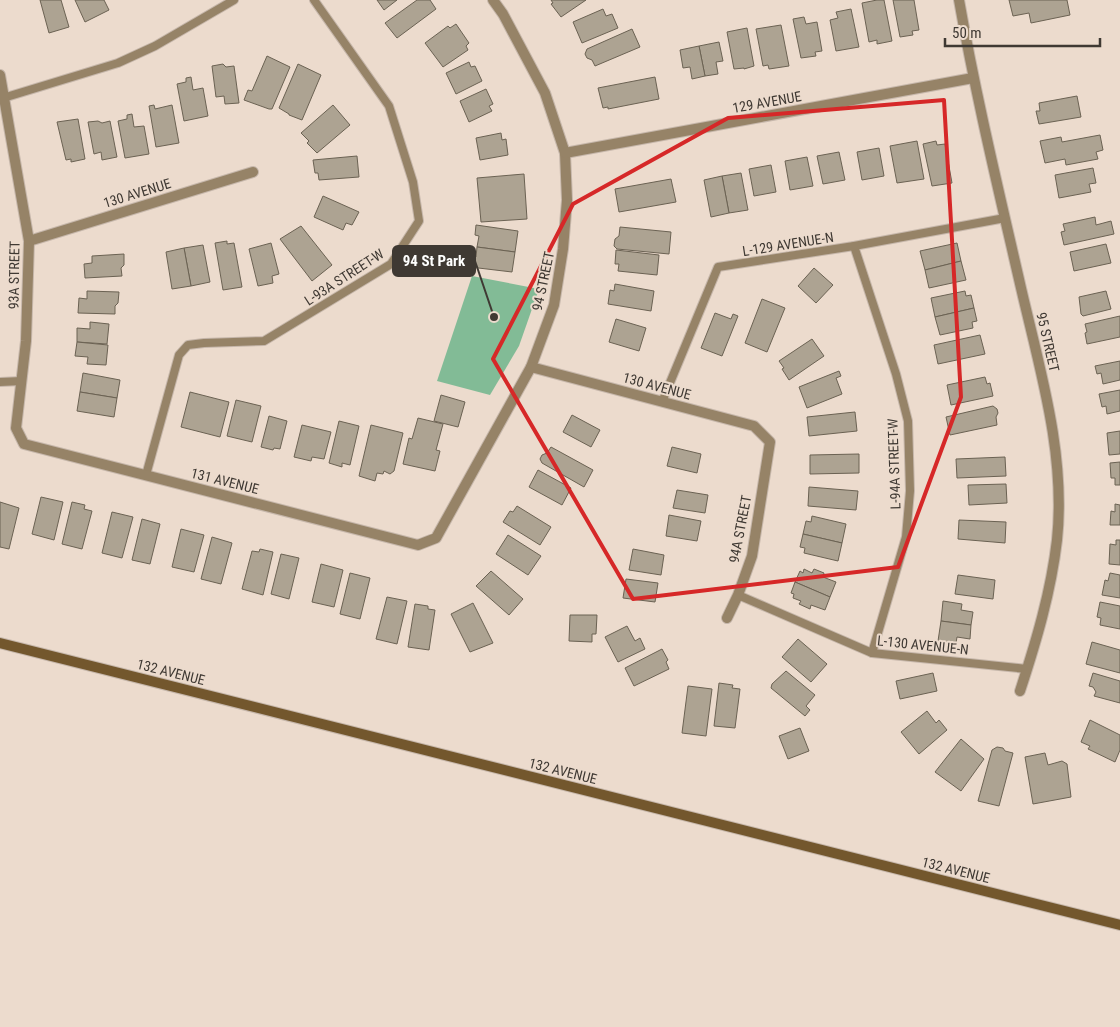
<svg xmlns="http://www.w3.org/2000/svg" width="1120" height="1027" font-family="'Roboto Condensed',sans-serif">
	<style>
		.green { fill: #82bb96 }
		.building { fill: #ada392; stroke: #6b6253 }
		.lines { fill: none; stroke-linecap: round; stroke-linejoin: round }
		.service-casing { stroke: #c6b7ab; stroke-width: 10 }
		.minor-casing { stroke: #c6b7ab; stroke-width: 12 }
		.secondary-casing { stroke: #c6b7ab; stroke-width: 12 }
		.service { stroke: #968367; stroke-width: 8 }
		.minor { stroke: #968367; stroke-width: 10 }
		.secondary { stroke: #73572d; stroke-width: 10 }
		.marked { fill: none; stroke: #d62828; stroke-width: 4; stroke-linejoin: round }
		.labels { text-anchor: middle; dominant-baseline: central; stroke-width: 4; stroke-linejoin: round; paint-order: stroke }
		.street-label { font-size: 14px; fill: #3f3933; stroke: #ecdbcd }
		.leader { fill: none; stroke: #3f3933; stroke-width: 2 }
		.callout-dot { fill: #3f3933; stroke: #ecdbcd; stroke-width: 2 }
		.callout { fill: #3f3933; stroke: #3f3933; stroke-width: 2 }
		.callout-label { font-size: 15px; text-anchor: middle; font-weight: bold; fill: #fff }
	</style>
	<rect width="100%" height="100%" fill="#ecdbcd"/>
	<polygon class="green" points="472,276 539,289 519,346 490,395 437,381"/>
	<g class="building">
		<polygon points="40,0 61,0 69,27 49,33"/>
		<polygon points="75,0 104,0 109,10 85,22"/>
		<polygon points="377,0 397,0 384,10"/>
		<polygon points="417,0 430,0 436,9 397,38 385,23"/>
		<polygon points="551,0 586,0 561,17 551,4 553,3"/>
		<polygon points="877,0 884,0 892,41 877,44 877,40 869,42 862,3"/>
		<polygon points="893,0 914,0 919,30 912,31 913,35 900,37"/>
		<polygon points="1009,0 1067,0 1070,15 1031,23 1029,13 1013,16"/>
		<polygon points="603,9 606,16 612,14 618,28 582,43 573,22"/>
		<polygon points="851,9 859,47 836,51 830,20 838,18 836,12"/>
		<polygon points="804,17 806,24 817,22 822,51 815,52 816,56 801,58 793,19"/>
		<polygon points="456,24 469,43 466,46 468,50 443,67 425,43 448,26 450,28"/>
		<polygon points="781,25 789,66 769,69 768,65 763,66 756,29"/>
		<polygon points="747,28 754,66 744,69 744,68 734,69 727,32"/>
		<polygon points="632,29 640,47 595,66 592,60 587,58 585,54 587,49"/>
		<polygon points="719,42 723,61 716,62 718,74 705,76 699,46"/>
		<polygon points="699,46 705,76 692,79 690,67 683,68 680,50"/>
		<polygon points="267,56 290,67 272,109 269,109 244,100 248,90 252,91"/>
		<polygon points="469,62 471,67 475,66 482,81 456,94 446,73"/>
		<polygon points="223,64 226,67 234,66 239,103 225,104 224,96 216,97 212,66"/>
		<polygon points="298,64 321,75 302,120 289,115 289,114 279,108"/>
		<polygon points="191,77 193,90 203,88 208,116 184,121 177,84 186,82 186,78"/>
		<polygon points="655,77 659,99 608,109 608,107 603,108 598,88"/>
		<polygon points="486,89 493,104 489,106 492,111 469,122 460,101"/>
		<polygon points="1077,96 1081,117 1039,124 1036,111 1040,111 1039,103"/>
		<polygon points="154,105 155,109 172,105 179,143 156,147 149,106"/>
		<polygon points="333,105 350,125 317,153 307,143 309,141 301,133"/>
		<polygon points="132,114 134,127 144,126 149,154 125,158 118,121 127,119 127,115"/>
		<polygon points="78,119 85,159 71,162 71,159 66,160 57,122"/>
		<polygon points="98,121 102,123 110,121 117,157 102,160 101,152 94,154 88,122"/>
		<polygon points="501,133 502,140 506,139 508,155 480,160 476,138"/>
		<polygon points="1100,135 1103,150 1096,152 1098,159 1066,165 1065,159 1045,163 1040,141 1061,137 1062,142"/>
		<polygon points="917,141 924,179 897,183 890,146"/>
		<polygon points="936,141 937,145 945,144 952,183 932,186 923,144"/>
		<polygon points="879,148 884,176 862,180 857,152"/>
		<polygon points="839,152 845,180 823,184 817,156"/>
		<polygon points="357,156 359,177 319,180 318,173 315,173 313,160"/>
		<polygon points="807,157 813,186 790,190 785,161"/>
		<polygon points="771,165 776,192 754,196 749,169"/>
		<polygon points="1093,168 1096,183 1089,184 1091,192 1059,198 1055,175"/>
		<polygon points="741,173 748,210 729,213 722,176"/>
		<polygon points="524,174 527,219 481,222 477,178"/>
		<polygon points="722,176 729,213 711,217 704,180"/>
		<polygon points="671,179 676,202 619,212 615,189"/>
		<polygon points="323,196 359,212 352,225 346,223 343,230 314,217"/>
		<polygon points="1095,217 1096,225 1111,221 1114,234 1064,245 1061,232 1065,231 1063,224"/>
		<polygon points="476,225 518,231 515,252 477,247 479,236 475,235"/>
		<polygon points="301,226 332,265 312,281 280,239"/>
		<polygon points="620,227 671,232 669,254 617,249 614,246 615,239 619,236"/>
		<polygon points="227,241 227,244 234,243 242,287 223,290 215,243"/>
		<polygon points="271,243 279,274 272,276 273,283 258,286 249,249"/>
		<polygon points="957,243 961,261 925,270 920,251"/>
		<polygon points="1106,244 1111,263 1074,271 1070,252"/>
		<polygon points="203,245 210,282 191,286 184,248"/>
		<polygon points="477,247 515,252 512,272 470,267 472,257 476,257"/>
		<polygon points="184,248 191,286 172,289 166,252"/>
		<polygon points="616,250 659,255 657,275 618,271 619,264 615,264"/>
		<polygon points="124,254 124,265 121,268 122,276 85,278 84,264 92,263 92,256"/>
		<polygon points="961,261 966,280 929,288 925,270"/>
		<polygon points="814,268 833,285 816,303 798,286"/>
		<polygon points="615,284 654,291 651,311 608,304 610,290 614,291"/>
		<polygon points="87,291 119,292 118,303 115,306 115,314 78,313 79,298 87,299"/>
		<polygon points="965,291 966,296 971,295 974,308 935,317 931,298"/>
		<polygon points="1106,291 1111,309 1083,316 1081,314 1079,297"/>
		<polygon points="762,299 785,308 767,352 745,343"/>
		<polygon points="974,308 977,321 972,322 973,328 940,335 935,317"/>
		<polygon points="715,313 731,319 733,314 738,316 722,356 701,348"/>
		<polygon points="1120,316 1120,337 1087,344 1085,333 1087,332 1085,324"/>
		<polygon points="616,319 646,328 639,351 609,342"/>
		<polygon points="90,322 109,324 107,344 77,342 77,328 90,329"/>
		<polygon points="980,335 985,354 938,364 934,345"/>
		<polygon points="812,339 824,356 789,380 782,369 784,368 779,361"/>
		<polygon points="77,342 108,345 106,365 87,364 88,357 75,356"/>
		<polygon points="1120,361 1120,380 1103,384 1101,373 1097,374 1095,366"/>
		<polygon points="839,371 841,376 836,378 842,394 807,408 799,387"/>
		<polygon points="83,373 120,380 117,398 80,392"/>
		<polygon points="985,377 987,384 990,383 993,396 951,405 947,385"/>
		<polygon points="1120,390 1120,411 1107,414 1106,406 1102,407 1099,394"/>
		<polygon points="80,392 117,398 114,417 77,411"/>
		<polygon points="190,392 229,402 220,437 181,427"/>
		<polygon points="441,395 465,402 458,427 434,421"/>
		<polygon points="236,400 261,406 252,442 227,436"/>
		<polygon points="993,406 997,409 998,413 996,417 997,425 950,435 946,417"/>
		<polygon points="855,412 857,431 809,436 807,417"/>
		<polygon points="572,415 600,430 591,447 563,432"/>
		<polygon points="269,416 287,421 280,449 274,448 273,450 261,447"/>
		<polygon points="418,418 443,424 436,450 440,451 435,471 403,464 409,438 412,439"/>
		<polygon points="339,421 359,426 350,465 342,463 342,467 329,463"/>
		<polygon points="302,425 331,432 324,459 312,457 311,461 294,457"/>
		<polygon points="371,425 403,433 394,471 390,474 384,471 383,474 377,473 375,481 359,476"/>
		<polygon points="1120,431 1120,454 1109,455 1107,433"/>
		<polygon points="551,447 593,470 584,487 542,463 540,459 542,455 547,453"/>
		<polygon points="672,447 701,454 697,473 667,466"/>
		<polygon points="859,454 859,473 810,474 810,455"/>
		<polygon points="1005,457 1006,476 957,478 956,459"/>
		<polygon points="1120,462 1120,485 1115,485 1115,478 1111,478 1110,463"/>
		<polygon points="538,470 571,488 562,505 529,487"/>
		<polygon points="1006,484 1007,503 969,505 968,485"/>
		<polygon points="809,487 858,491 856,510 808,506"/>
		<polygon points="677,490 708,495 705,513 673,508"/>
		<polygon points="41,497 63,502 54,540 32,534"/>
		<polygon points="0,502 19,508 9,549 0,547"/>
		<polygon points="72,502 85,505 84,509 92,511 82,549 62,544"/>
		<polygon points="1115,504 1120,505 1120,525 1110,525 1111,511 1115,512"/>
		<polygon points="517,506 551,527 540,545 503,522 510,511 513,512"/>
		<polygon points="112,512 133,517 122,558 102,553"/>
		<polygon points="669,515 701,521 697,541 666,536"/>
		<polygon points="812,516 846,524 842,543 803,534 806,521 811,522"/>
		<polygon points="142,519 160,524 150,564 132,560"/>
		<polygon points="959,520 1006,522 1005,543 958,539"/>
		<polygon points="181,529 204,535 194,572 172,567"/>
		<polygon points="803,534 842,543 838,561 804,553 805,548 800,547"/>
		<polygon points="508,535 541,556 528,575 496,554"/>
		<polygon points="212,537 232,543 221,584 201,579"/>
		<polygon points="1116,540 1120,540 1120,565 1109,564 1110,544 1116,545"/>
		<polygon points="260,549 273,552 263,595 242,589 252,551 259,552"/>
		<polygon points="633,549 664,555 661,575 629,570"/>
		<polygon points="281,554 299,558 289,599 271,594"/>
		<polygon points="321,564 343,570 334,607 312,602"/>
		<polygon points="804,569 812,573 814,569 824,573 823,577 836,582 830,597 795,582 800,571 803,573"/>
		<polygon points="491,571 523,599 509,615 476,586"/>
		<polygon points="350,573 370,578 360,619 340,614"/>
		<polygon points="1110,573 1120,575 1120,598 1102,595 1105,580 1108,581"/>
		<polygon points="958,575 995,580 993,599 955,594"/>
		<polygon points="626,579 658,583 655,602 623,598"/>
		<polygon points="795,582 830,597 825,610 811,605 810,609 799,604 801,601 793,598 794,594 791,593"/>
		<polygon points="387,597 407,601 397,644 376,639"/>
		<polygon points="943,601 962,604 961,610 973,612 971,625 941,621"/>
		<polygon points="1100,602 1120,606 1120,629 1100,625 1101,618 1097,617"/>
		<polygon points="473,603 493,643 470,652 451,614"/>
		<polygon points="415,604 428,606 428,609 435,610 429,650 408,647"/>
		<polygon points="570,615 597,615 596,634 592,634 592,642 569,641"/>
		<polygon points="941,621 971,625 970,639 957,637 956,643 938,641"/>
		<polygon points="627,626 635,641 640,638 645,649 618,662 605,637"/>
		<polygon points="798,639 827,664 811,682 782,657"/>
		<polygon points="1092,642 1120,650 1120,673 1086,664"/>
		<polygon points="662,649 668,660 666,662 669,669 634,686 625,668"/>
		<polygon points="786,671 815,695 806,706 810,710 805,716 771,688 772,684"/>
		<polygon points="933,673 937,691 900,699 896,681"/>
		<polygon points="1093,673 1120,681 1120,703 1094,696 1096,692 1093,687 1089,686"/>
		<polygon points="719,683 733,685 732,688 740,689 735,728 714,726"/>
		<polygon points="688,686 712,689 706,736 682,733"/>
		<polygon points="927,711 936,723 939,720 947,730 919,754 901,732"/>
		<polygon points="1090,720 1120,735 1120,750 1115,762 1088,749 1090,746 1081,742"/>
		<polygon points="800,728 809,751 788,759 779,736"/>
		<polygon points="961,739 984,759 961,791 935,772"/>
		<polygon points="997,747 1003,748 1005,751 1013,753 999,806 978,801 992,750"/>
		<polygon points="1045,753 1048,765 1062,761 1067,764 1071,797 1033,804 1025,757"/>
	</g>
	<g class="lines">
		<defs>
			<g id="service">
				<polyline points="0,99 118,63 155,46 234,0"/>
				<polyline points="854,246 896,374 908,421 910,491 906,537 872,653"/>
				<polyline points="0,382 22,381"/>
				<polyline points="662,402 718,267 854,246 1005,218"/>
				<polyline points="146,475 179,355 188,345 204,343 264,341 391,264 419,221 413,182 389,106 314,0"/>
				<polyline points="738,595 872,653 1027,669"/>
			</g>
			<g id="minor">
				<path d="M959,0C976,97 999,192 1021,288C1040,370 1066,455 1057,540C1051,592 1036,642 1020,691"/>
				<polyline points="0,75 29,241 26,341 16,428 24,444 418,545 436,538 531,367 554,305 563,249 567,200 565,153 545,93 503,14 493,0"/>
				<polyline points="565,153 973,78"/>
				<polyline points="29,241 253,172"/>
				<polyline points="531,367 754,426 770,442 752,556 738,595 727,618"/>
			</g>
			<polyline id="secondary" points="0,643 1120,925"/>
		</defs>
		<use href="#service" class="service-casing"/>
		<use href="#minor" class="minor-casing"/>
		<use href="#secondary" class="secondary-casing"/>
		<use href="#service" class="service"/>
		<use href="#minor" class="minor"/>
		<use href="#secondary" class="secondary"/>
	</g>
	<path class="marked" d="M944,100L961,397L898,567L633,599L493,359L573,204L728,118Z"/>
	<g class="labels">
		<g class="street-label">
			<text transform="translate(767 102) rotate(-10)">129 AVENUE</text>
			<text transform="translate(137 193) rotate(-17)">130 AVENUE</text>
			<text transform="translate(788 244) rotate(-9)">L-129 AVENUE-N</text>
			<text transform="translate(14 275) rotate(-89)">93A STREET</text>
			<text transform="translate(344 277) rotate(-33)">L-93A STREET-W</text>
			<text transform="translate(543 281) rotate(-78)">94 STREET</text>
			<text transform="translate(1048 342) rotate(77)">95 STREET</text>
			<text transform="translate(657 386) rotate(15)">130 AVENUE</text>
			<text transform="translate(894 464) rotate(-92)">L-94A STREET-W</text>
			<text transform="translate(225 481) rotate(14)">131 AVENUE</text>
			<text transform="translate(740 529) rotate(-79)">94A STREET</text>
			<text transform="translate(923 645) rotate(6)">L-130 AVENUE-N</text>
			<text transform="translate(171 672) rotate(14)">132 AVENUE</text>
			<text transform="translate(563 771) rotate(14)">132 AVENUE</text>
			<text transform="translate(956 870) rotate(14)">132 AVENUE</text>
		</g>
	</g>
	<path class="leader" d="M494 317L475 261"/>
	<circle class="callout-dot" cx="494" cy="317" r="5"/>
	<rect class="callout" x="393" y="246" width="82" height="30" rx="5"/>
	<g class="callout-label">
		<text x="434" y="266">94 St Park</text>
	</g>
	<path d="M945 38v8h155v-8" fill="none" stroke="#3f3933" stroke-width="2.5"/>
	<text x="952" y="38" font-size="15" fill="#3f3933" stroke="#ecdbcd" stroke-width="4" paint-order="stroke">50 m</text>
</svg>
